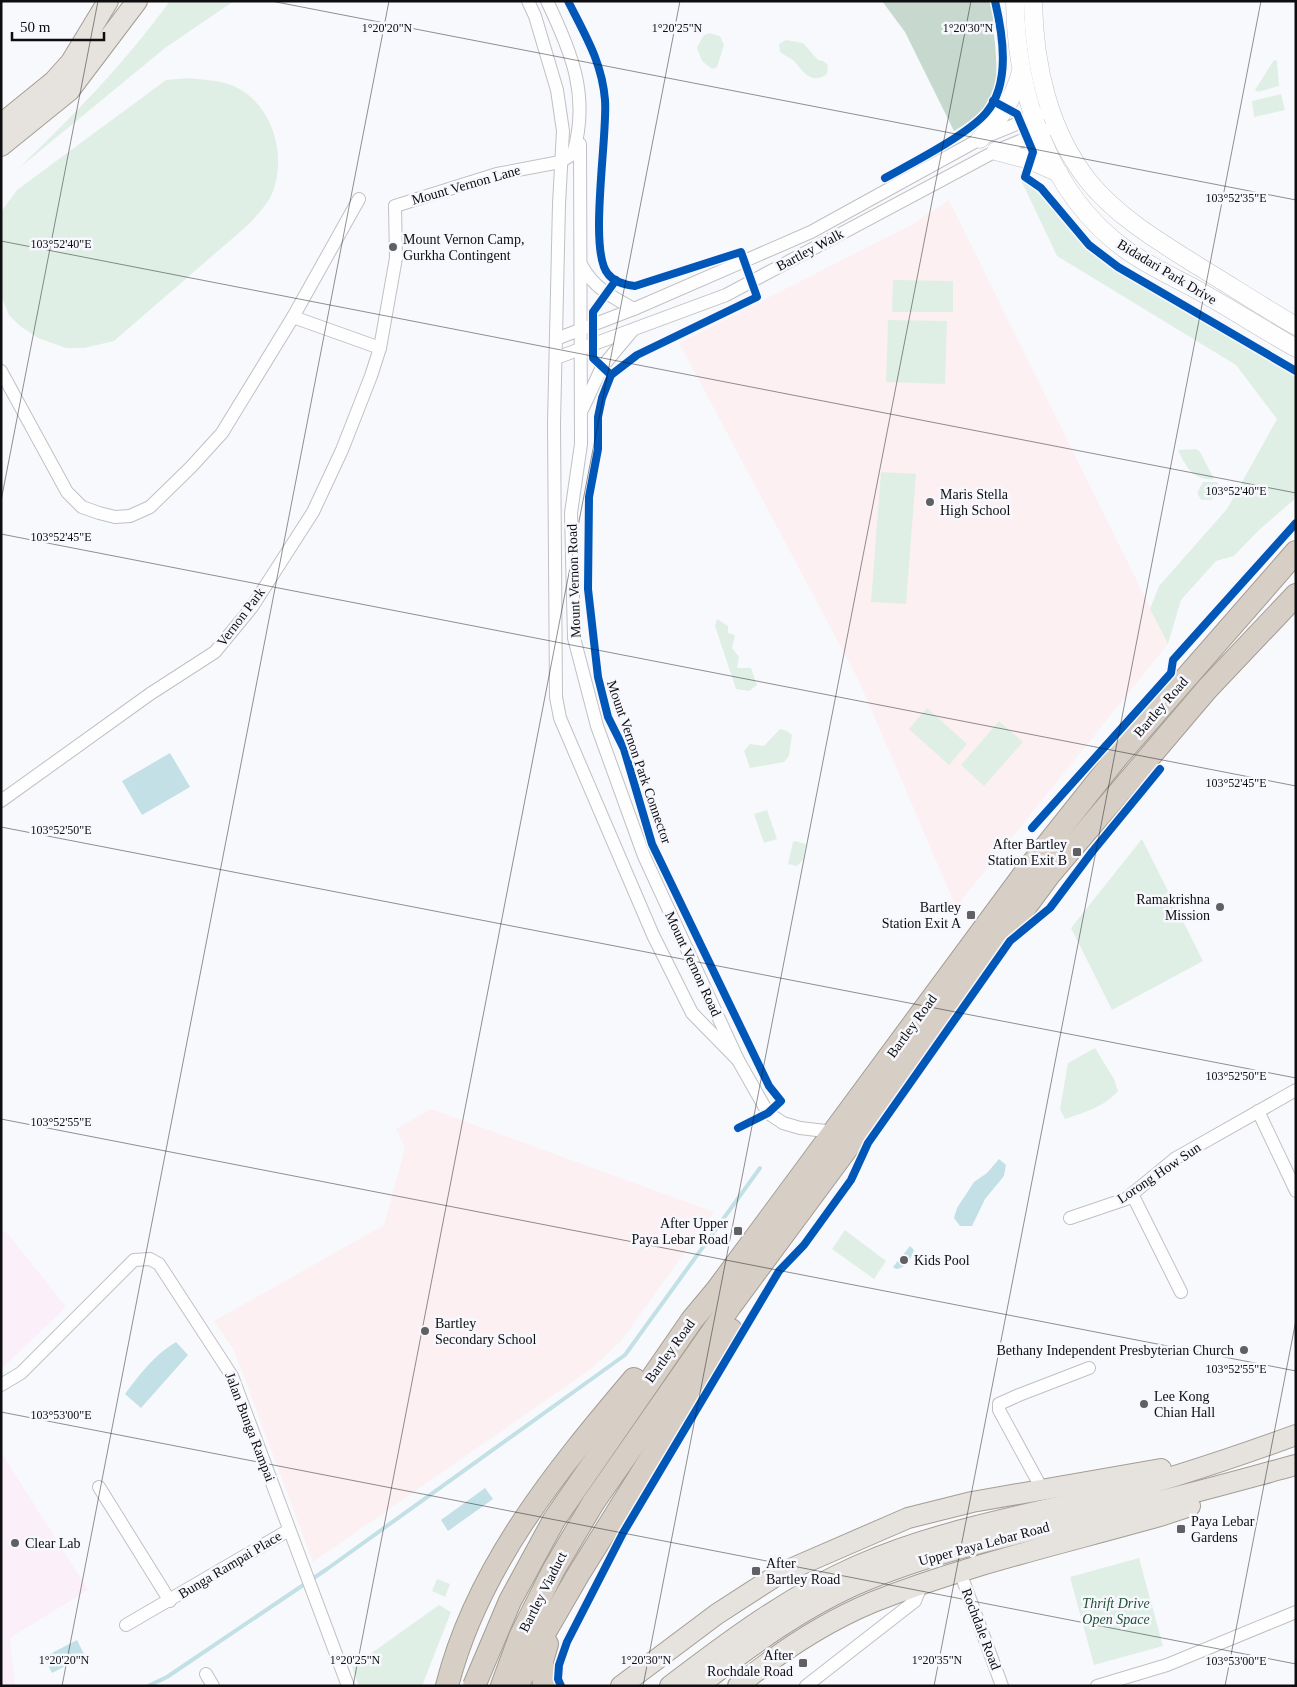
<svg xmlns="http://www.w3.org/2000/svg" width="1297" height="1687" font-family="'Times New Roman',serif">
	<style>
		.industrial { fill: #fbeff9 }
		.education { fill: #fcf0f2 }
		.green { fill: #e0efe6 }
		.forest { fill: #c7d8ce }
		.water { fill: #c3e0e7 }
		.lines { fill: none; stroke-linecap: round; stroke-linejoin: round }
		.stream { stroke: #c3e0e7; stroke-width: 4 }
		.street-casing { stroke: #c0c1c3; stroke-width: 14 }
		.secondary-casing { stroke: #c0c1c3; stroke-width: 19 }
		.primary-casing { stroke: #a49d94; stroke-width: 22 }
		.highway-casing { stroke: #a49d94; stroke-width: 24 }
		.street { stroke: #fefeff; stroke-width: 12 }
		.secondary { stroke: #fefeff; stroke-width: 18 }
		.primary { stroke: #e6e2dd; stroke-width: 20 }
		.highway { stroke: #d7cfc6; stroke-width: 22 }
		.highway-bridge-casing { stroke: #a49d94; stroke-width: 24; stroke-linecap: butt }
		.highway-bridge { stroke: #d7cfc6; stroke-width: 22 }
		.cycleway-casing { stroke: #f7f8fe; stroke-width: 11 }
		.cycleway { stroke: #0057b8; stroke-width: 8 }
		.ticks { fill: none; stroke: #0e0e10; stroke-width: 1; stroke-opacity: 0.45 }
		.poi-dot { fill: #606063; stroke: #f7f8fe; stroke-width: 2 }
		.labels { text-anchor: middle; dominant-baseline: central; stroke-width: 5; stroke-linejoin: round; paint-order: stroke }
		.street-label { font-size: 14px; fill: #0e0e10; stroke: #f7f8fe }
		.poi-label { font-size: 14px; fill: #0e0e10; stroke: #f7f8fe; text-anchor: start }
		.park-label { font-size: 14px; font-style: italic; fill: #215234; stroke: #f7f8fe }
		.ticks-label { font-size: 12px; text-anchor: middle; fill: #0e0e10; stroke: #f7f8fe; stroke-width: 5; stroke-linejoin: round; paint-order: stroke }
	</style>
	<rect width="100%" height="100%" fill="#f8f9fd"/>
	<g class="industrial">
		<polygon points="1,1229 8,1234 66,1307 1,1369"/>
		<polygon points="1,1452 88,1590 10,1638 15,1686 1,1686"/>
	</g>
	<g class="education">
		<polygon points="949,200 1168,644 956,907 859,681 679,343 913,224"/>
		<polygon points="431,1109 714,1212 621,1341 591,1369 313,1562 234,1350 214,1321 384,1225 405,1148 396,1129"/>
	</g>
	<g class="green">
		<path d="M170,1H234L165,48L18,169C73,116 125,63 170,1Z"/>
		<polygon points="709,33 720,36 724,45 717,67 712,69 702,61 697,48 703,36"/>
		<path d="M786,40L803,43L818,60L823,61L828,65L827,74C812,85 804,73 794,61C790,57 784,56 780,52L779,44Z"/>
		<polygon points="1274,60 1277,61 1279,86 1258,92 1255,90"/>
		<path d="M189,78C203,80 220,80 234,86C274,104 289,160 270,198C264,208 256,216 248,225L114,341L84,348H66L38,338L20,326L9,315L1,295V212L17,190L166,80Z"/>
		<polygon points="1281,94 1285,110 1254,117 1252,101"/>
		<polygon points="1020,178 1036,187 1072,232 1115,271 1146,285 1296,374 1296,498 1258,531 1234,556 1216,561 1181,600 1168,644 1150,609 1159,586 1227,509 1277,419 1236,365 1057,256"/>
		<polygon points="893,280 953,281 953,312 892,312"/>
		<polygon points="888,320 947,321 945,384 886,382"/>
		<path d="M1196,449L1200,452L1214,479C1193,481 1186,467 1178,450Z"/>
		<polygon points="881,472 916,474 906,604 871,602"/>
		<polygon points="1203,482 1217,482 1220,486 1212,500 1201,500 1197,493"/>
		<polygon points="717,619 728,626 728,633 735,635 732,648 739,657 737,668 751,668 757,685 749,691 736,689 715,626"/>
		<polygon points="927,708 967,744 949,765 909,729"/>
		<polygon points="999,721 1023,742 984,786 961,765"/>
		<polygon points="780,729 787,731 792,735 789,756 784,762 750,768 744,751 750,744 764,746"/>
		<polygon points="767,810 777,839 764,843 754,814"/>
		<polygon points="1142,839 1203,961 1112,1010 1071,928"/>
		<polygon points="795,841 806,844 803,860 797,866 788,864 793,842"/>
		<path d="M1095,1048L1114,1079L1118,1091C1104,1107 1085,1112 1065,1119L1060,1109L1068,1063Z"/>
		<polygon points="845,1230 886,1261 874,1279 832,1249"/>
		<polygon points="1139,1558 1163,1646 1094,1665 1070,1577"/>
		<polygon points="437,1579 450,1584 445,1597 432,1591"/>
		<polygon points="439,1605 451,1612 422,1686 359,1686 352,1667"/>
	</g>
	<path class="forest" d="M882,1H991C994,15 993,30 995,44C999,91 997,106 954,131L905,32Z"/>
	<g class="water">
		<polygon points="170,753 190,787 142,815 122,781"/>
		<polygon points="999,1159 1006,1165 1004,1176 985,1199 972,1226 960,1226 954,1218 957,1208 974,1182 987,1173"/>
		<path d="M910,1246L914,1250C912,1258 905,1269 896,1269L893,1267Z"/>
		<path d="M176,1342L188,1355L141,1408L125,1394C140,1374 154,1355 176,1342Z"/>
		<polygon points="485,1488 493,1499 448,1531 441,1520"/>
		<polygon points="77,1640 85,1656 52,1673 44,1657"/>
	</g>
	<g class="lines">
		<polyline class="stream" points="148,1686 167,1677 327,1569 625,1355 760,1168"/>
		<defs>
			<g id="street">
				<polyline points="528,1 535,16 557,90 563,131 559,204 554,423 556,697 560,718 653,935 692,1013 738,1060"/>
				<polyline points="580,144 581,444 571,513 574,638 597,726 644,856 738,1060 768,1113 783,1123 800,1128 834,1132"/>
				<path d="M582,266C594,288 612,297 634,309"/>
				<polyline points="293,317 380,348"/>
				<polyline points="556,339 634,309 811,232 980,139 1041,114"/>
				<polyline points="556,358 726,295 996,151 1047,130"/>
				<polyline points="1,371 67,492 82,507 99,513 115,517 130,516 150,507 191,467 222,433 293,317 359,199"/>
				<polyline points="583,408 602,367 632,331"/>
				<path d="M1,801L150,694L215,652L252,607L313,512L342,450L371,376L380,348L396,258L395,206L497,174L560,162L573,154C590,97 572,53 547,1"/>
				<polyline points="1258,1111 1296,1191"/>
				<polyline points="1132,1194 1181,1292"/>
				<polyline points="1070,1218 1126,1199 1176,1158 1296,1090"/>
				<polyline points="1,1385 21,1373 134,1260 150,1259 159,1264 232,1376 348,1686"/>
				<polyline points="99,1487 170,1601"/>
				<polyline points="1042,1489 999,1410 999,1404 1019,1395 1089,1368"/>
				<polyline points="960,1572 1002,1686"/>
				<polyline points="126,1625 289,1530"/>
				<polyline points="206,1674 213,1686"/>
				<polyline points="806,1686 915,1601 921,1586"/>
				<polyline points="1097,1686 1167,1665 1296,1612"/>
			</g>
			<g id="secondary">
				<path d="M1015,1C1016,93 1048,193 1125,249C1148,266 1176,278 1201,292C1233,310 1264,330 1296,348"/>
				<path d="M1033,1C1034,65 1049,133 1090,183C1119,218 1160,242 1198,266C1231,286 1263,307 1296,326"/>
				<path d="M980,139C1001,117 1012,102 1021,72"/>
				<polyline points="996,151 1030,160 1059,173"/>
			</g>
			<g id="primary">
				<polyline points="1,124 54,81 71,62 108,1"/>
				<polyline points="1,146 69,91 137,1"/>
				<polyline points="621,1686 717,1614 779,1574 908,1518 972,1502 1161,1469"/>
				<path d="M670,1686C729,1641 789,1596 857,1566C933,1532 1017,1517 1097,1498C1165,1481 1230,1459 1296,1435"/>
				<path d="M698,1686C749,1647 804,1606 864,1581C948,1546 1039,1529 1127,1509C1184,1496 1240,1480 1296,1465"/>
				<path d="M738,1686C778,1653 825,1622 873,1602C966,1565 1065,1543 1160,1516L1190,1506"/>
			</g>
			<g id="highway">
				<polyline points="554,1520 692,1320 717,1290 1028,869 1117,757 1296,552"/>
				<path d="M447,1686C477,1567 557,1470 634,1379"/>
				<polyline points="502,1686 520,1637 554,1569 593,1503 731,1305 1049,875 1207,689 1296,595"/>
				<polyline points="517,1686 545,1632 578,1575 731,1330"/>
				<polyline points="544,1686 542,1661 547,1644"/>
			</g>
		</defs>
		<use href="#street" class="street-casing"/>
		<use href="#secondary" class="secondary-casing"/>
		<use href="#primary" class="primary-casing"/>
		<use href="#highway" class="highway-casing"/>
		<use href="#street" class="street"/>
		<use href="#secondary" class="secondary"/>
		<use href="#primary" class="primary"/>
		<use href="#highway" class="highway"/>
		<defs>
			<polyline id="highway-bridge" points="474,1686 510,1601 554,1520"/>
		</defs>
		<use href="#highway-bridge" class="highway-bridge-casing"/>
		<use href="#highway-bridge" class="highway-bridge"/>
		<defs>
			<g id="cycleway">
				<path d="M568,1C585,35 602,62 605,100C608,135 588,251 608,274C614,282 626,285 635,286L741,252L757,297L637,355L611,375L602,398L598,417V449L589,497L588,589L598,677L608,717L624,749L652,844L769,1086L781,1101L768,1113L738,1128"/>
				<polyline points="993,101 1017,114 1033,152 1025,177 1041,188 1089,245 1118,267 1296,371"/>
				<path d="M885,178C912,163 967,135 986,113C1011,84 1003,35 995,1"/>
				<polyline points="611,375 593,358 593,312 616,280"/>
				<polyline points="1032,828 1171,673 1173,660 1296,523"/>
				<polyline points="561,1686 558,1679 559,1665 567,1642 623,1533 779,1271 804,1245 851,1180 868,1143 1010,941 1050,908 1092,852 1160,769"/>
			</g>
		</defs>
		<use href="#cycleway" class="cycleway-casing"/>
		<use href="#cycleway" class="cycleway"/>
	</g>
	<path class="ticks" d="M271,1L1296,200M1,241L1296,493M1,501L98,1M1,534L1296,786M1,827L1296,1078M1,1119L1296,1371M1,1412L1296,1664M62,1686L389,1M353,1686L680,1M643,1686L971,1M934,1686L1261,1M1225,1686L1296,1320"/>
	<g class="poi-dot">
		<circle cx="393" cy="247" r="5"/>
		<circle cx="930" cy="502" r="5"/>
		<rect x="1072" y="847" width="10" height="10" rx="2.5"/>
		<circle cx="1220" cy="907" r="5"/>
		<rect x="966" y="910" width="10" height="10" rx="2.5"/>
		<rect x="733" y="1226" width="10" height="10" rx="2.5"/>
		<circle cx="904" cy="1260" r="5"/>
		<circle cx="425" cy="1331" r="5"/>
		<circle cx="1244" cy="1350" r="5"/>
		<circle cx="1144" cy="1404" r="5"/>
		<rect x="1176" y="1524" width="10" height="10" rx="2.5"/>
		<circle cx="15" cy="1543" r="5"/>
		<rect x="751" y="1566" width="10" height="10" rx="2.5"/>
		<rect x="798" y="1658" width="10" height="10" rx="2.5"/>
	</g>
	<g class="labels">
		<g class="street-label">
			<text transform="translate(466 185) rotate(-16)">Mount Vernon Lane</text>
			<text transform="translate(810 250) rotate(-28)">Bartley Walk</text>
			<text transform="translate(1167 272) rotate(31)">Bidadari Park Drive</text>
			<text transform="translate(574 581) rotate(-92)">Mount Vernon Road</text>
			<text transform="translate(241 617) rotate(-53)">Vernon Park</text>
			<text transform="translate(1161 707) rotate(-49)">Bartley Road</text>
			<text transform="translate(639 762) rotate(71)">Mount Vernon Park Connector</text>
			<text transform="translate(693 964) rotate(65)">Mount Vernon Road</text>
			<text transform="translate(912 1026) rotate(-54)">Bartley Road</text>
			<text transform="translate(1159 1173) rotate(-34)">Lorong How Sun</text>
			<text transform="translate(670 1351) rotate(-54)">Bartley Road</text>
			<text transform="translate(250 1427) rotate(69)">Jalan Bunga Rampai</text>
			<text transform="translate(984 1544) rotate(-15)">Upper Paya Lebar Road</text>
			<text transform="translate(230 1565) rotate(-31)">Bunga Rampai Place</text>
			<text transform="translate(543 1592) rotate(-63)">Bartley Viaduct</text>
			<text transform="translate(981 1629) rotate(69)">Rochdale Road</text>
		</g>
		<g class="poi-label">
			<text x="403" y="239">Mount Vernon Camp,<tspan x="403" dy="16">Gurkha Contingent</tspan></text>
			<text x="940" y="494">Maris Stella<tspan x="940" dy="16">High School</tspan></text>
			<text x="1067" y="844" text-anchor="end">After Bartley<tspan x="1067" dy="16">Station Exit B</tspan></text>
			<text x="1210" y="899" text-anchor="end">Ramakrishna<tspan x="1210" dy="16">Mission</tspan></text>
			<text x="961" y="907" text-anchor="end">Bartley<tspan x="961" dy="16">Station Exit A</tspan></text>
			<text x="728" y="1223" text-anchor="end">After Upper<tspan x="728" dy="16">Paya Lebar Road</tspan></text>
			<text x="914" y="1260">Kids Pool</text>
			<text x="435" y="1323">Bartley<tspan x="435" dy="16">Secondary School</tspan></text>
			<text x="1234" y="1350" text-anchor="end">Bethany Independent Presbyterian Church</text>
			<text x="1154" y="1396">Lee Kong<tspan x="1154" dy="16">Chian Hall</tspan></text>
			<text x="1191" y="1521">Paya Lebar<tspan x="1191" dy="16">Gardens</tspan></text>
			<text x="25" y="1543">Clear Lab</text>
			<text x="766" y="1563">After<tspan x="766" dy="16">Bartley Road</tspan></text>
			<text x="793" y="1655" text-anchor="end">After<tspan x="793" dy="16">Rochdale Road</tspan></text>
		</g>
		<g class="park-label">
			<text x="1116" y="1603">Thrift Drive<tspan x="1116" dy="16">Open Space</tspan></text>
		</g>
	</g>
	<g class="ticks-label">
		<text x="387" y="32">1°20'20"N</text>
		<text x="677" y="32">1°20'25"N</text>
		<text x="968" y="32">1°20'30"N</text>
		<text x="1236" y="202">103°52'35"E</text>
		<text x="61" y="248">103°52'40"E</text>
		<text x="1236" y="495">103°52'40"E</text>
		<text x="61" y="541">103°52'45"E</text>
		<text x="1236" y="787">103°52'45"E</text>
		<text x="61" y="834">103°52'50"E</text>
		<text x="1236" y="1080">103°52'50"E</text>
		<text x="61" y="1126">103°52'55"E</text>
		<text x="1236" y="1373">103°52'55"E</text>
		<text x="61" y="1419">103°53'00"E</text>
		<text x="64" y="1664">1°20'20"N</text>
		<text x="355" y="1664">1°20'25"N</text>
		<text x="646" y="1664">1°20'30"N</text>
		<text x="937" y="1664">1°20'35"N</text>
		<text x="1236" y="1665">103°53'00"E</text>
	</g>
	<rect width="1297" height="1687" fill="none" stroke="#0e0e10" stroke-width="5"/>
	<path d="M12 32v8h92v-8" fill="none" stroke="#0e0e10" stroke-width="2.5"/>
	<text x="20" y="32" font-size="15" fill="#0e0e10" stroke="#f7f8fe" stroke-width="4" paint-order="stroke">50 m</text>
</svg>
